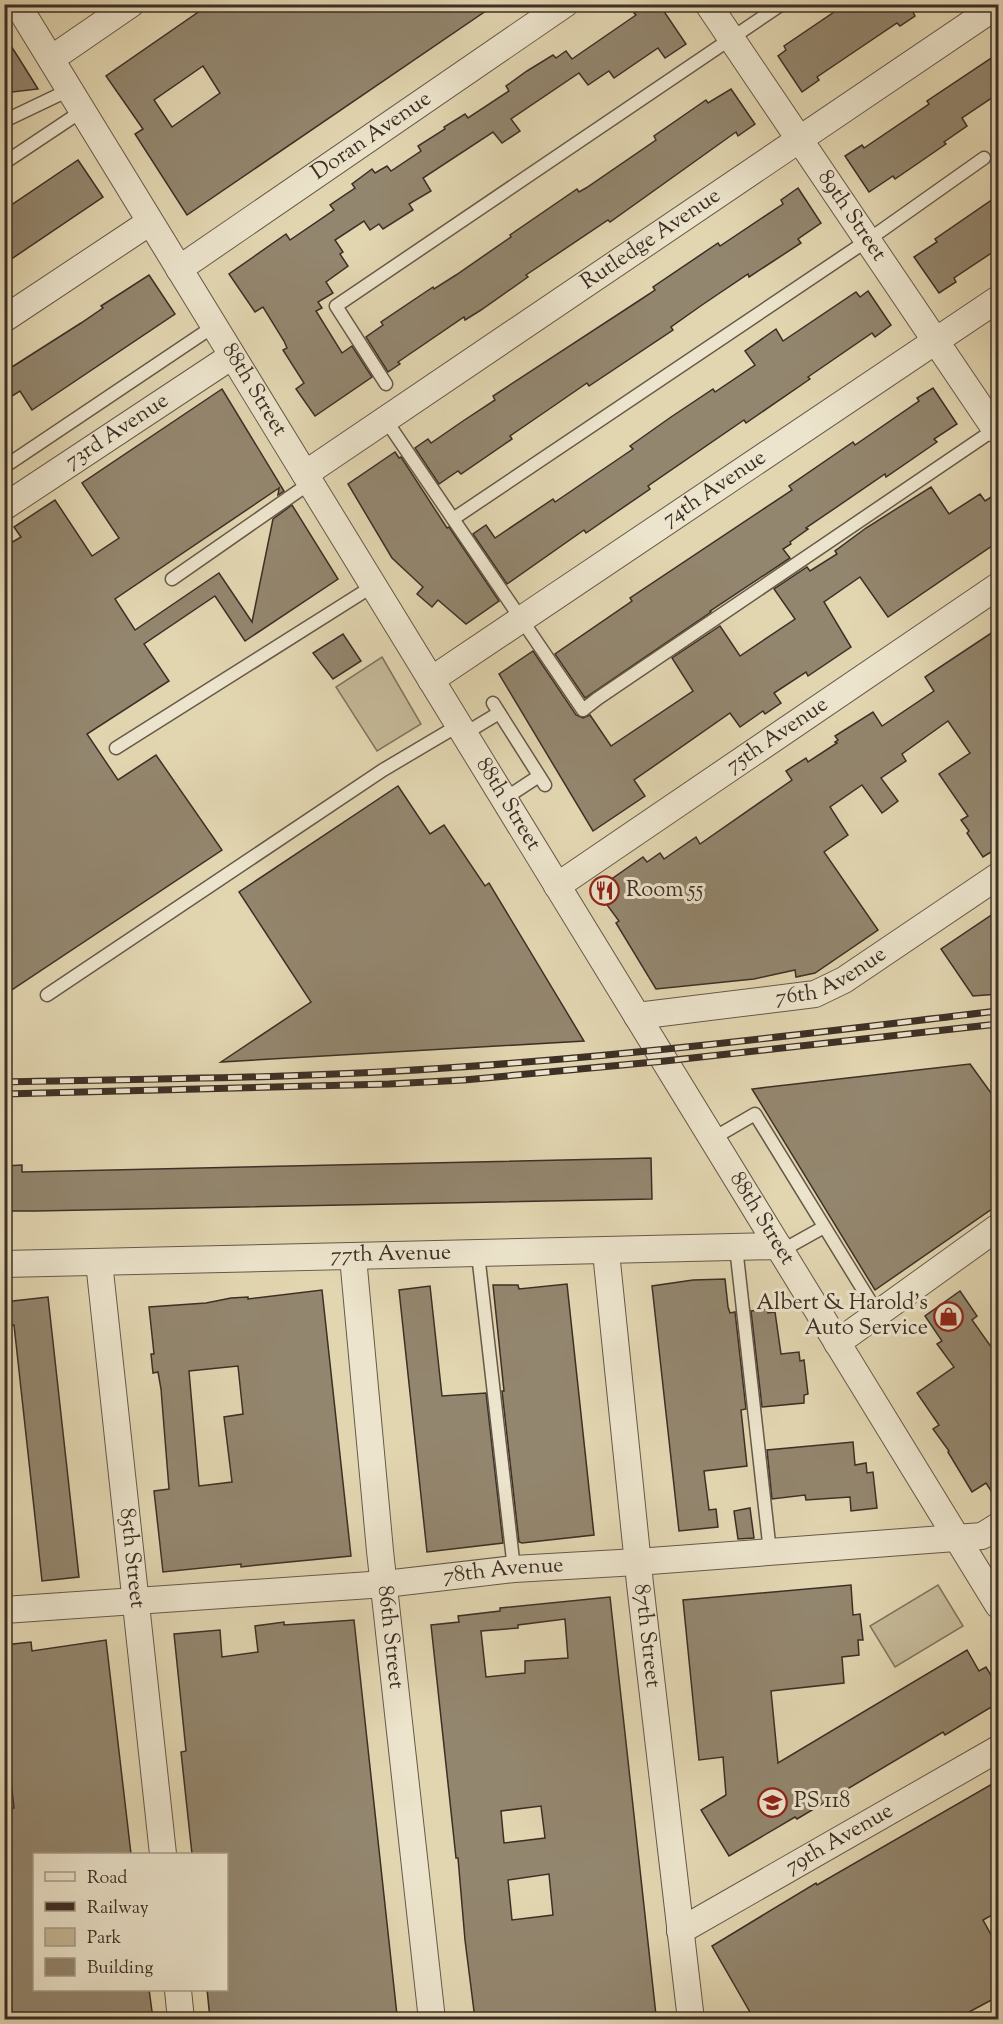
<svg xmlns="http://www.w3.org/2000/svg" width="1003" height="2024" font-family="'Sorts Mill Goudy',serif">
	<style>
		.green { fill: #c6ba99; stroke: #827460; stroke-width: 1.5 }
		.building { fill: #93866e; stroke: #3d2f26; stroke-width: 1.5; fill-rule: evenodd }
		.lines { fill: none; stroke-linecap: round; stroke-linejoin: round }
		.service-casing { stroke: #665949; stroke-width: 15 }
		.minor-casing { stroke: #665949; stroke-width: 28 }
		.service { stroke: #ece4cc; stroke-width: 12 }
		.minor { stroke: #ece4cc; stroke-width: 26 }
		.rail-casing { stroke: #3d2f26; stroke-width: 7 }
		.rail { stroke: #ece4cc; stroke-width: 4.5; stroke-dasharray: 14; stroke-linecap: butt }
		.labels { text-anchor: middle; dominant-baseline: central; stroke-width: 6; stroke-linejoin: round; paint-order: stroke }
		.street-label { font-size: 22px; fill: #3d2f26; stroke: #ece4cc }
		.poi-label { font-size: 22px; fill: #3d2f26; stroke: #ece4cc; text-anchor: start }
	</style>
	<rect width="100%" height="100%" fill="#e2d6b1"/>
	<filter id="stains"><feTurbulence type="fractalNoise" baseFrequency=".00333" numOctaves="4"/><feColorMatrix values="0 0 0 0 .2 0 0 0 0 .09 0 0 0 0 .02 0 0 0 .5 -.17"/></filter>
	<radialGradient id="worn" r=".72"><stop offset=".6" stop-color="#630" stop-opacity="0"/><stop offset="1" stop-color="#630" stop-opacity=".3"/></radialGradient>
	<g class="green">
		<polygon points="382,657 421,724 377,751 336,687"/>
		<polygon points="938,1585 963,1626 895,1667 870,1626"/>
	</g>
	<g class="building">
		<path d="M210,4H496L187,215L135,134L143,129L106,76ZM203,66L220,93L172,127L154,100Z"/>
		<polygon points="646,4 659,4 686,44 665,58 658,48 614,78 609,71 588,85 579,73 511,119 520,131 502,143 493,132 423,178 431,191 409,204 413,210 383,229 379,224 370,230 364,221 335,240 343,252 340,254 348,266 326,282 333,293 318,302 322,308 316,311 342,353 352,346 372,377 315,416 296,389 304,383 283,350 287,348 284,341 263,307 255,312 229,274 286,234 290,240 334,210 330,205 355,188 352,184 372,169 375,173 387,166 391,171 421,151 418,146 445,129 444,127 465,114 468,118 509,91 506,86 527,71 553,55 556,58 566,51 572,59 636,15 634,13"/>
		<polygon points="846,4 925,4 913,12 915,16 900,26 897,23 848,56 817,77 819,80 802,92 778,56 786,50 784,46"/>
		<polygon points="4,35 20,60 38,89 4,93"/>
		<polygon points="999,53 999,93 962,118 967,126 944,142 946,144 895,179 893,176 869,192 845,156 862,145 864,148 929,104 927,101"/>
		<polygon points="731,89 755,124 738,136 736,132 610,222 608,220 526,275 528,277 481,310 465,320 464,317 398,362 400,364 388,372 366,337 383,325 381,322 433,287 434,289 456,275 511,237 510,235 577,189 579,192 586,188 656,140 654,136 706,100 708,103"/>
		<polygon points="78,160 103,197 4,264 4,210"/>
		<polygon points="798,188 821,223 798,239 801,243 749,277 748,274 702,305 671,327 673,330 589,386 587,383 542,414 510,436 512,439 461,474 458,471 439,484 415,448 428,439 431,443 463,421 495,400 493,396 640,300 655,290 653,287 718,243 720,246 783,204 781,200"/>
		<polygon points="999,195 999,248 954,278 956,282 939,293 914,257 937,242 935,239"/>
		<polygon points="149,275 175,314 32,410 20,391 4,401 4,372 81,323 103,308 101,306"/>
		<polygon points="868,291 891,325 875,337 872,333 808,377 810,379 746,423 744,420 648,486 650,489 586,533 584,530 507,584 473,534 486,525 495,538 553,499 555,502 633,449 630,446 671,417 713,389 715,392 755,365 745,351 776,329 783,341 856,292 860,297"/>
		<polygon points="933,388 957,424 934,439 937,442 886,477 885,474 806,528 808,529 790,542 791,544 783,549 790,558 710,611 711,612 585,698 555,654 632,601 630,598 792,490 789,486 853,442 855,445 919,401 917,398"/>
		<polygon points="222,389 284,491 278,495 279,488 115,599 135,630 219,573 252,622 273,519 292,505 338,579 245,641 215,596 144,644 169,681 87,734 118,780 156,755 222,850 4,995 4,547 21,537 14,527 55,500 92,556 119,538 82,483"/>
		<polygon points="395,452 399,458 401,457 447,528 449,527 499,601 466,624 438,600 432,607 417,594 423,587 392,558 348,484"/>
		<polygon points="931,487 949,514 980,494 985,501 999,492 999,541 888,617 860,577 824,602 851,647 808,676 806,672 774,693 781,703 765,714 763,711 740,727 730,713 634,780 645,796 593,831 499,674 533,651 576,715 583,718 590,715 611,746 693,691 672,658 720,626 740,656 795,619 774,589 807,567 810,571 837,554 835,551 866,528"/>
		<polygon points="999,628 999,847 983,857 967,833 969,831 961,820 968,816 939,774 970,753 948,721 902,754 906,761 881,778 898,801 882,813 862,785 830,807 848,835 824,852 878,930 815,973 796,977 795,970 754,979 656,989 616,923 619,921 596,890 643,857 647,862 660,853 664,859 696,837 700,844 792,780 786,771 806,758 808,762 837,743 835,742 838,740 835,736 873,712 882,726 934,691 925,677"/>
		<polygon points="343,634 361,661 333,679 313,653"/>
		<polygon points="398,786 430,834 444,825 485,886 489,883 584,1041 221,1062 311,1002 239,892"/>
		<polygon points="999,910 999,994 973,996 941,949"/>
		<polygon points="970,1064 999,1104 999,1204 875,1290 752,1089"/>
		<polygon points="651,1158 652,1199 35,1211 8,1211 8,1207 4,1207 4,1166 22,1165 22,1172"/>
		<polygon points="725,1279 728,1307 730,1313 735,1312 746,1409 741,1410 747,1466 704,1471 709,1510 716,1509 718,1527 679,1531 652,1286 693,1280"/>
		<polygon points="567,1284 594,1535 522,1543 519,1542 502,1391 504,1391 493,1285 518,1285 519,1289"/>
		<polygon points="430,1286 442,1396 486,1393 503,1543 427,1552 399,1290"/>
		<path d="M322,1290L351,1556L258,1565L241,1567V1564L163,1572L154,1491L169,1489L161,1389L158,1372L153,1373L151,1354H154L149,1307L206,1303L231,1298L248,1297V1299ZM238,1366L243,1414L224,1417L232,1482L199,1486L189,1371Z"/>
		<polygon points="960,1291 977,1316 972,1320 999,1358 999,1503 986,1483 972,1492 948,1452 949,1451 933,1429 939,1425 917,1393 954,1367 937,1344 942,1341 925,1316"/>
		<polygon points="48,1297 79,1577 42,1581 14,1325 7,1326 4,1302"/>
		<polygon points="767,1309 768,1313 775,1312 781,1354 799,1352 800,1361 804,1360 808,1394 804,1395 804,1403 762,1407 751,1311"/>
		<polygon points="853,1442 855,1465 866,1463 867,1473 873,1472 877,1508 851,1511 850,1497 806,1500 805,1495 772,1499 767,1450"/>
		<polygon points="750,1508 754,1538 738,1539 734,1511"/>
		<polygon points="851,1585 853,1615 860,1614 863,1640 858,1640 859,1655 842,1657 844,1683 771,1691 778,1763 967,1650 979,1671 986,1667 998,1687 991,1692 998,1703 945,1735 943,1732 797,1819 795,1817 729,1856 701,1810 726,1795 723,1757 699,1760 683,1600"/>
		<path d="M610,1597L656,2015L628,2019H475L465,1940L458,1858H456L431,1625L459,1622L458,1616L500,1611V1608ZM565,1619L568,1658L525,1661V1673L486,1677L481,1631L518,1628V1625ZM541,1806L545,1838L504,1843L501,1811ZM549,1874L553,1915L512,1920L508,1880Z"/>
		<polygon points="354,1620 397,2015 356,2019 210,2019 207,1989 226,1989 226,1854 192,1854 181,1752 186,1751 174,1634 220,1630 222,1657 258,1652 255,1626 284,1622 284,1625"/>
		<polygon points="106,1640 131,1854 34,1854 34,1989 149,1989 153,2019 4,2019 4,1808 14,1808 4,1720 4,1645 31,1642 32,1651"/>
		<polygon points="999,1780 999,1911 983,1920 999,1949 999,1996 956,2019 754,2019 712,1946 816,1883 817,1885"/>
	</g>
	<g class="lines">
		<defs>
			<g id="service">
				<polyline points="4,121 69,90"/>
				<polyline points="4,163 82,111"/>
				<polyline points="386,384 336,306 782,4"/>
				<polyline points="385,419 583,710 597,699 998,427"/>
				<polyline points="4,467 214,326"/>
				<polyline points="453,519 868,240 984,158"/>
				<polyline points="172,579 310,483"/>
				<polyline points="493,703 545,785"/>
				<polyline points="464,734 499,713"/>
				<polyline points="116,748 373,586"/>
				<polyline points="504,799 539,776"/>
				<polyline points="47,995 383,770 459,725"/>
				<polyline points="712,1139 755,1114 878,1314"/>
				<polyline points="736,1247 770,1552"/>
				<polyline points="781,1251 824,1227"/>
				<polyline points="478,1254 514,1569"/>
			</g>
			<g id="minor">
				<path id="s1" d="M17,4L998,1605"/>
				<path id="s2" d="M708,4L995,429"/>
				<polyline points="51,59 131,4"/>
				<path id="s3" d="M179,269L565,4"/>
				<polyline points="4,319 150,222"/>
				<path id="s4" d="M305,474L998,5"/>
				<path id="s5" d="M4,507L232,356"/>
				<path id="s6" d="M431,680L998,299"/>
				<path id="s7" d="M557,886L998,586"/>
				<path id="s8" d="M637,1016L815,994L844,980L998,876"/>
				<path id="s9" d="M606,1252L640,1584L691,2020"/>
				<path id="s10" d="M353,1257L380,1551L432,2020"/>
				<path id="s11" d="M99,1262L163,1854"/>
				<path id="s12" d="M4,1264L778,1246"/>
				<polyline points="837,1343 998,1227"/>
				<path id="s13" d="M4,1610L385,1584L514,1569L637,1562L982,1536L998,1526"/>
				<path id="s14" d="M680,1931L998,1749"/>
				<polyline points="178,1990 181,2020"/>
			</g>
		</defs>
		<use href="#service" class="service-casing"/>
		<use href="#minor" class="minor-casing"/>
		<use href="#service" class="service"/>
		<use href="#minor" class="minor"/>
		<defs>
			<g id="rail">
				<path d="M4,1082C156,1079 309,1078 460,1067C640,1055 819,1032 998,1011"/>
				<polyline points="4,1094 389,1084 464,1080 665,1061 998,1024"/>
			</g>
		</defs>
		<use href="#rail" class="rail-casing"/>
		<use href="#rail" class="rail"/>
	</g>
	<defs>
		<symbol id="restaurant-ring" viewBox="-11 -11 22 22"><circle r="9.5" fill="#ece4cc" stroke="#8f2418" stroke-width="1.5"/><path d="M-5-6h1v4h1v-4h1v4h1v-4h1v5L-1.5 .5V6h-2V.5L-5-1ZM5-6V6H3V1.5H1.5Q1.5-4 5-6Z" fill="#8f2418"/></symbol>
		<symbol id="shop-ring" viewBox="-11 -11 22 22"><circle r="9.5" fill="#ece4cc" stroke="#8f2418" stroke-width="1.5"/><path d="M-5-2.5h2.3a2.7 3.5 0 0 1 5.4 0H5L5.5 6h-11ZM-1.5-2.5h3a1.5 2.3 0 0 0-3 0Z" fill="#8f2418"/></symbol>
		<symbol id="school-ring" viewBox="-11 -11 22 22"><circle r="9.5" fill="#ece4cc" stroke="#8f2418" stroke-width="1.5"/><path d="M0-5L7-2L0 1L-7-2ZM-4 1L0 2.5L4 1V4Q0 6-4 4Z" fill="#8f2418"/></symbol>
	</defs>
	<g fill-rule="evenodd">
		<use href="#restaurant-ring" x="588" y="874" width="33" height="33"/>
		<use href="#shop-ring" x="932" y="1300" width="33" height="33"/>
		<use href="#school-ring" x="756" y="1786" width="33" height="33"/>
	</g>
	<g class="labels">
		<g class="street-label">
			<text stroke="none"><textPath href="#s3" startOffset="234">Doran Avenue</textPath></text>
			<text stroke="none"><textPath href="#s2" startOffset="256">89th Street</textPath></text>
			<text stroke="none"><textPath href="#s4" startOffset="418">Rutledge Avenue</textPath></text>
			<text stroke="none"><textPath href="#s1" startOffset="453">88th Street</textPath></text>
			<text stroke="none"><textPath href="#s5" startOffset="136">73rd Avenue</textPath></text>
			<text stroke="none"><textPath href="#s6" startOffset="342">74th Avenue</textPath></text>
			<text stroke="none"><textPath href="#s7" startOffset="267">75th Avenue</textPath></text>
			<text stroke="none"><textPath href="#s1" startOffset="939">88th Street</textPath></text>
			<text stroke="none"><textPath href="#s8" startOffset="200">76th Avenue</textPath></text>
			<text stroke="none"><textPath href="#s1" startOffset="1425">88th Street</textPath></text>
			<text stroke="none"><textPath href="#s12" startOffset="387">77th Avenue</textPath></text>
			<text stroke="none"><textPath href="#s11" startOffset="298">85th Street</textPath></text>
			<text stroke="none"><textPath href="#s13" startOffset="501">78th Avenue</textPath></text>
			<text stroke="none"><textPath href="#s9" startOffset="386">87th Street</textPath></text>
			<text stroke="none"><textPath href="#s10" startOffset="382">86th Street</textPath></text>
			<text stroke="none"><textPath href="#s14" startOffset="184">79th Avenue</textPath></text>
		</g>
		<g class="poi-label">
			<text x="626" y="891">Room 55</text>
			<text x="928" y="1304" text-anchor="end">Albert &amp; Harold’s<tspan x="928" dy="25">Auto Service</tspan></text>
			<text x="794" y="1802">PS 118</text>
		</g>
	</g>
	<rect width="1003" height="2024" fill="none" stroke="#e2d6b1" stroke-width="24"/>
	<rect x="6" y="6" width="991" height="2012" fill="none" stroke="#3d2f26" stroke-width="3"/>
	<rect x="12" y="12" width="979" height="2000" fill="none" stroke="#3d2f26" stroke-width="1.5"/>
	<rect x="33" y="1853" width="195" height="138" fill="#ece4cc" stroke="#a69c8a" stroke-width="1.5"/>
	<rect x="45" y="1872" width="30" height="9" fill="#ece4cc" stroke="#a69c8a" stroke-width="1.5"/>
	<text x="87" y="1883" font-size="18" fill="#3d2f26">Road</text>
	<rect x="45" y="1902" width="30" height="9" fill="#3d2f26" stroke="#a69c8a" stroke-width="1.5"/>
	<text x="87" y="1913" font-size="18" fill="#3d2f26">Railway</text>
	<rect x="45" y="1928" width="30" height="18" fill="#c6ba99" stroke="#a69c8a" stroke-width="1.5"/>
	<text x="87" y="1943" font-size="18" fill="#3d2f26">Park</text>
	<rect x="45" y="1958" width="30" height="18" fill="#93866e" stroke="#a69c8a" stroke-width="1.5"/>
	<text x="87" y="1973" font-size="18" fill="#3d2f26">Building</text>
	<rect width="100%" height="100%" filter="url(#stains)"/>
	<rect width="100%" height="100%" fill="url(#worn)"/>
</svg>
